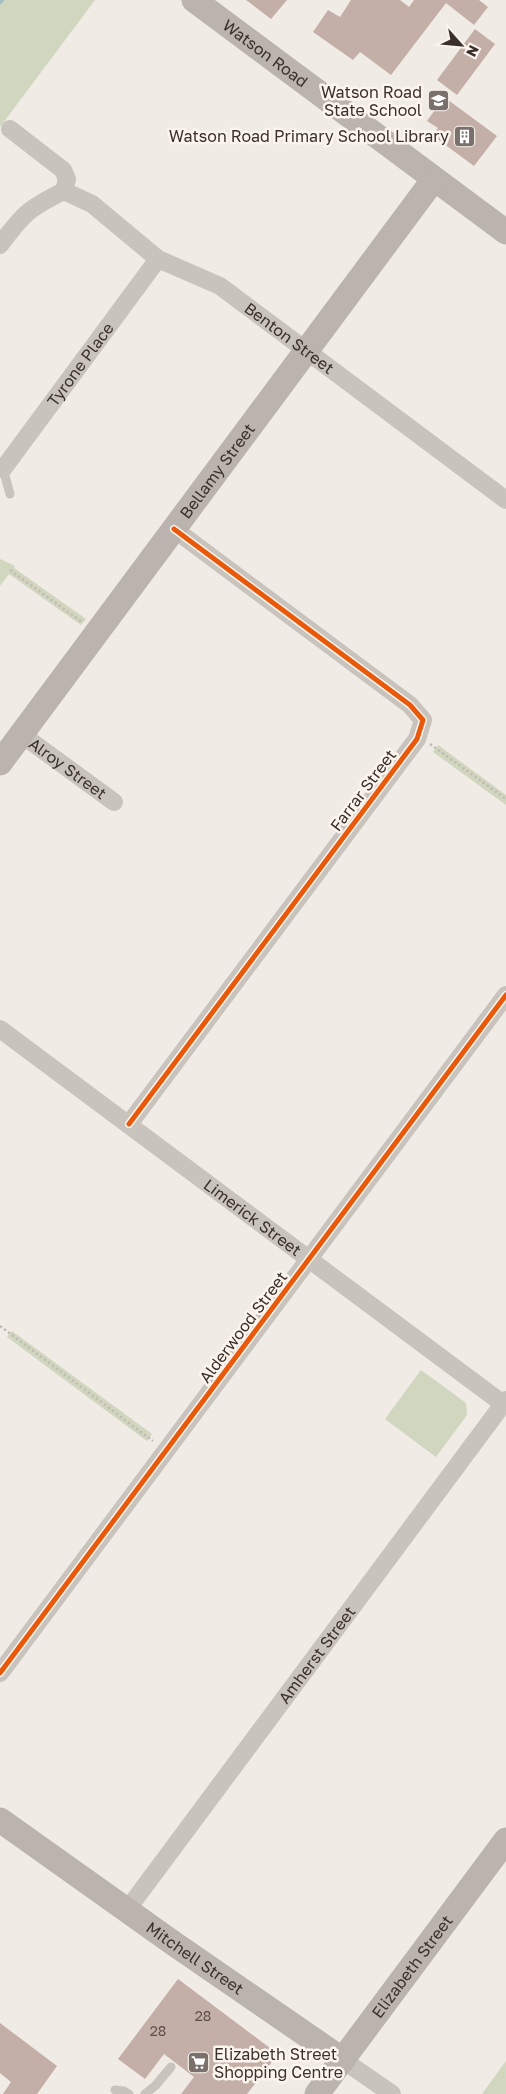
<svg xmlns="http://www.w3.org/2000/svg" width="506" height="2094" font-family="'Golos Text',sans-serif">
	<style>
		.green { fill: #d1d6bf }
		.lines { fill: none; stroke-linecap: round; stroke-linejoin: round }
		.stream { stroke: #a1c2c1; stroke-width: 4.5 }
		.building { fill: #c3afa7 }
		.path { stroke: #c2bbb6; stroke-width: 2.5; stroke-dasharray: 2.5 2.5; stroke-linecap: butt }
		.lane { stroke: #c9c3be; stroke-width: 9 }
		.street { stroke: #c9c3be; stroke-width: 18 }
		.secondary { stroke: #bab3ae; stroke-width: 25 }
		.cycleway-casing { stroke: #fbf5ee; stroke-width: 8 }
		.cycleway { stroke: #e8590c; stroke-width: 5 }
		.labels { text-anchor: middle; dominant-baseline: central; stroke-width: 5; stroke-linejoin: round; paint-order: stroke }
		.number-label { font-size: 14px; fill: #5d504a }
		.street-label { font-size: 16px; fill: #3b302b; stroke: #fbf5ee }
		.poi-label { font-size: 16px; fill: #3b302b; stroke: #fbf5ee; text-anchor: end }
	</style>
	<rect width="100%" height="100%" fill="#f0ebe5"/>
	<g class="green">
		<polygon points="0,0 95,0 0,127"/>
		<polygon points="0,559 15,566 14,568 86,619 81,625 9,574 0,586"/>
		<polygon points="438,745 506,795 506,805 433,752"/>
		<polygon points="12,1331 152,1434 147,1441 7,1337"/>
		<polygon points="421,1370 466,1403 467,1415 436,1457 385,1419"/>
		<polygon points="506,2061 506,2094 482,2094"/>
	</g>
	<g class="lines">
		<polyline class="stream" points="0,2 2,0"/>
	</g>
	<g class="building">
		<polygon points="246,0 287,0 271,19"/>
		<polygon points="351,0 400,0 409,7 414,0 479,0 488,7 474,25 446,3 391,75 360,52 353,60 313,32 328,10 340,17"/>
		<polygon points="475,29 495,44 457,95 437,80"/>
		<polygon points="444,97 497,136 474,166 432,135 438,128 427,121"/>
		<polygon points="178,1979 278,2054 247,2094 181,2094 194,2077 164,2054 145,2079 118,2059"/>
		<polygon points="0,2023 57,2066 37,2094 3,2094 11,2082 0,2073"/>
	</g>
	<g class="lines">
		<g class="path">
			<polyline points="10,570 82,622"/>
			<polyline points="430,744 506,799"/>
			<polyline points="0,1326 153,1441"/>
		</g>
		<g class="lane">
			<polyline points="0,470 3,469 10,494"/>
			<polyline points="115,2090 124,2091 129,2094"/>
			<polyline points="145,2094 155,2086 171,2067"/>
		</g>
		<g class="street">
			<polyline points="10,129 63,170 67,179 64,191"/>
			<path id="s1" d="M64,191L92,204L158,259L220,286L506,500"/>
			<path d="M0,245C23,214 29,208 64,191"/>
			<path id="s2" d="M3,469L158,259"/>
			<path id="s3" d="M21,734L114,802"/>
			<path id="s4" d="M0,1029L506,1406"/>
			<polyline points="129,1124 417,739 423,720 410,705 174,529"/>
			<polyline points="0,1673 506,995"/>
			<path id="s5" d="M127,1910L506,1400"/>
			<polyline points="343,2060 392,2094"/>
		</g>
		<g class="secondary">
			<path id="s6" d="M194,0L506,232"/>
			<path id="s7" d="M0,763L434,179"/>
			<path id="s8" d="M0,1820L173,1943L343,2060"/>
			<path id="s9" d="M317,2094L506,1840"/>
		</g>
		<defs>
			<g id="cycleway">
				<polyline points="129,1124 417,739 423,720 410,705 174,529"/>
				<polyline points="0,1673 506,995"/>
			</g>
		</defs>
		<use href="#cycleway" class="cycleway-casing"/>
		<use href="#cycleway" class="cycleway"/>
	</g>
	<defs>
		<symbol id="school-square" viewBox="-11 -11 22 22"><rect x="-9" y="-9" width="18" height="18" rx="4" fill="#7a716c" stroke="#fbf5ee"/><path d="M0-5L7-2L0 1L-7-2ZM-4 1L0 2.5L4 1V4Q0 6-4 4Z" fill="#fff"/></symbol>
		<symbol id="building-square" viewBox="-11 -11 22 22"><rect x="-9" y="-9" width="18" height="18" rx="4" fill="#7a716c" stroke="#fbf5ee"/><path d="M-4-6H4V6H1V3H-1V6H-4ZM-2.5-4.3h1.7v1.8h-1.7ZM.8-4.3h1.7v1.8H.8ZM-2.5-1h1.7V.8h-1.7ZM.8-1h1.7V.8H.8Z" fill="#fff"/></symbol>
		<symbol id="supermarket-square" viewBox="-11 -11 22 22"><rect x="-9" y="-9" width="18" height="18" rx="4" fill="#7a716c" stroke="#fbf5ee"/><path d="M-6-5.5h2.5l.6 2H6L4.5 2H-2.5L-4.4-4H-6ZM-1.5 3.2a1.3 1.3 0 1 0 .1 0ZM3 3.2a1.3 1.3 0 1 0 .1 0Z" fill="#fff"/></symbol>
	</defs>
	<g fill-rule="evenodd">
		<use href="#school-square" x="426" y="88" width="25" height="25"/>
		<use href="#building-square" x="452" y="124" width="25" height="25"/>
		<use href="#supermarket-square" x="186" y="2050" width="25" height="25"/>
	</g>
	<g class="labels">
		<g class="number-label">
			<text x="203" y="2015">28</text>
			<text x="158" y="2030">28</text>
		</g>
		<g class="street-label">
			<text stroke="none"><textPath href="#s6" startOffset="89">Watson Road</textPath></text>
			<text stroke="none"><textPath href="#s1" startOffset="271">Benton Street</textPath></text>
			<text stroke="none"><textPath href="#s2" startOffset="130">Tyrone Place</textPath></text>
			<text stroke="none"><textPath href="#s7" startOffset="364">Bellamy Street</textPath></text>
			<text stroke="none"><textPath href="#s3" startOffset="58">Alroy Street</textPath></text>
			<text transform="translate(363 790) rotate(-53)">Farrar Street</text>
			<text stroke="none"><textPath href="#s4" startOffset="315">Limerick Street</textPath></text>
			<text transform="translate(243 1327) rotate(-53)">Alderwood Street</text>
			<text stroke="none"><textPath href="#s5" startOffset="318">Amherst Street</textPath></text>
			<text stroke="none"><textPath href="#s8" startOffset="239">Mitchell Street</textPath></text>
			<text stroke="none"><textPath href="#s9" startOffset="159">Elizabeth Street</textPath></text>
		</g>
		<g class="poi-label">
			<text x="422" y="92">Watson Road<tspan x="422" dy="18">State School</tspan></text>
			<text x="449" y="136">Watson Road Primary School Library</text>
			<text x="214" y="2054" text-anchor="start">Elizabeth Street<tspan x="214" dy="18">Shopping Centre</tspan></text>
		</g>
	</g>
	<g transform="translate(461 45) rotate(117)" stroke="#fbf5ee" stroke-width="4" paint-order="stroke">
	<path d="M0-4L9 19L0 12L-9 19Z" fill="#3b302b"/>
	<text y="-8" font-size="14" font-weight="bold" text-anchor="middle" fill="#3b302b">N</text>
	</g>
</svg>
